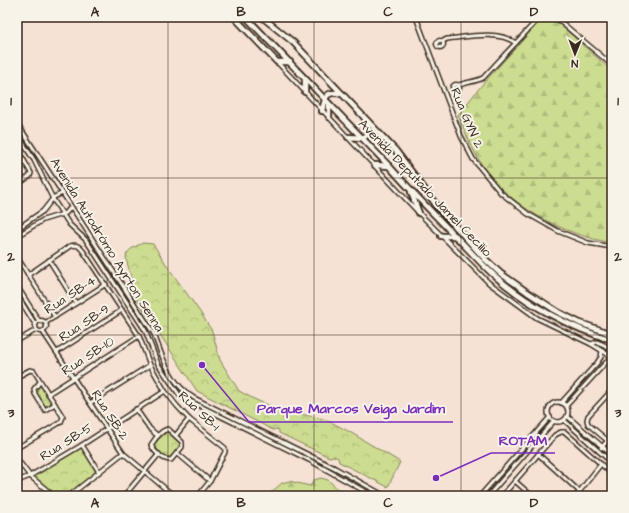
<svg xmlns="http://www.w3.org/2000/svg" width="629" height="513" font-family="'Architects Daughter',sans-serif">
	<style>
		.forest { fill: url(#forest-firs); stroke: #848357 }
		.park { fill: url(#park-crowns); stroke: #848357 }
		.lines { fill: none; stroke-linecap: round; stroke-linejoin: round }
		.minor-casing { stroke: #3b2a1e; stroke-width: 6 }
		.highway-casing { stroke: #3b2a1e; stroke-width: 8 }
		.minor { stroke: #f7f3e8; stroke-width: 3 }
		.highway { stroke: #f7f3e8; stroke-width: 4.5 }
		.grid { fill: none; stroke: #3b2a1e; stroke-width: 1; stroke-opacity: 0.55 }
		.labels { text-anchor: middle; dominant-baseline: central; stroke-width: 4; stroke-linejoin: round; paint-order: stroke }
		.street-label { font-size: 13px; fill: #3b2a1e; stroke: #f7f3e8 }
		.leader { fill: none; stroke: #7b2cbf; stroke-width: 1.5 }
		.callout-dot { fill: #7b2cbf; stroke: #f7f3e8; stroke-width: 1.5 }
		.callout-label { font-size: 14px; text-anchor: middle; font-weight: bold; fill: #7b2cbf; stroke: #f7f3e8; stroke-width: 4; stroke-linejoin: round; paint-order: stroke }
		.neatline { fill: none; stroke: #3b2a1e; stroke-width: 1.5 }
		.grid-label { font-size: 13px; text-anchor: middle; font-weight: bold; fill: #3b2a1e }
	</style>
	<defs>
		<pattern id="forest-firs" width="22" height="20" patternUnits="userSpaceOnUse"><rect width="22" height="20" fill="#ccdc90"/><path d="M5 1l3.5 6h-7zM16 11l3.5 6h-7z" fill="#b0bd7c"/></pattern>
		<pattern id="park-crowns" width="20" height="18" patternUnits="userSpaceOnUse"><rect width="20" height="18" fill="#ccdc90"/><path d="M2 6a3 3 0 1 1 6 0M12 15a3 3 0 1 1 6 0" fill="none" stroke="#b0bd7c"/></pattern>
	</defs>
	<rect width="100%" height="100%" fill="#f5e2d4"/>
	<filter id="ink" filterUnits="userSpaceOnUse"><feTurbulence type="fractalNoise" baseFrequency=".025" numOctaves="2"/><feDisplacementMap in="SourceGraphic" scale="8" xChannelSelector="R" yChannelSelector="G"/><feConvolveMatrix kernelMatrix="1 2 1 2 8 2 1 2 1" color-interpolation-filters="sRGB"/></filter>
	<g filter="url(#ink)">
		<g class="forest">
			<path d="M544,18H549L559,24L612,71V243C564,235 508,206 482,165C472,149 465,132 458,115L481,86L541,20Z"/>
			<polygon points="321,478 328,480 338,489 355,496 267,496 282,483 289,481 310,486 314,480"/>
		</g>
		<g class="park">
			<path d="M143,243L153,244L170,270L200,312L212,331L220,360L239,391L256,400L275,408L327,420L348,431L400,462L388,487L339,462L338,458L334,456L329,457L279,433V430L276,429L273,430L197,391L134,295L135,291L129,281L131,279C129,259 116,254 143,243Z"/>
			<polygon points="39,386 42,387 51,401 50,406 45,406 36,392 36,389"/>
			<path d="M164,431H168L179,441L181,444C178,450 172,458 166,458L153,447L154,444Z"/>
			<polygon points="80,447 82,448 95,470 95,473 67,496 56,496 35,478 35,474"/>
		</g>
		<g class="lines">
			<defs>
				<g id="minor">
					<polyline points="416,17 461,136 473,159 501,193 528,214 558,231 588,243 612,247"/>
					<polyline points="555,17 612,65"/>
					<circle cx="440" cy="44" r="3.5"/>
					<path d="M443,41L447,39C468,37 497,30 516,43"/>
					<polyline points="607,60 612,54"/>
					<polyline points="277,62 419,213 489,283 537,318 591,344 612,357"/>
					<circle cx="456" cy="88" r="3.5"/>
					<path d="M459,85C467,82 475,82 483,78L540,17"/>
					<path d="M17,123L154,334C162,357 171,385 194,398L335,468L385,496"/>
					<polyline points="17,134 34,160 53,199 69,224 86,240 145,330 158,364 180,396 309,460 373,496"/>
					<polyline points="17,148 31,173 30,176 17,185"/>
					<polyline points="17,229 43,211 54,197 63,193"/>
					<polyline points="17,236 43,220 66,213 71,207"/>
					<polyline points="17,257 55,317"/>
					<polyline points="49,260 76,303"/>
					<path d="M28,275L70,246C77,244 79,246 83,251L139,336L150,365L165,391L177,406L189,419L225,448V452L210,481L198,496"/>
					<polyline points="17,286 39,321"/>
					<polyline points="17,295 35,324"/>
					<circle cx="41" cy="326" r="5.5"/>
					<polyline points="45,323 106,284"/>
					<polyline points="43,332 123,453 174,496"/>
					<polyline points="17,341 36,330"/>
					<path d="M591,344L597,342C604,345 612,347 611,357"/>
					<polyline points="57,352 122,310"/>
					<polyline points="17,377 30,370 34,371 63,417 61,422 17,448"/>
					<polyline points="40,382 34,389 35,394 45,410 55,404"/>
					<polyline points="48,394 139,336"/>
					<circle cx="558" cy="412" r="10"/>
					<polyline points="90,403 150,365"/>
					<polyline points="561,403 597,363 601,357 602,351"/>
					<polyline points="566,406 611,357"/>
					<polyline points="136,409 150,429 158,436"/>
					<polyline points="567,416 612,455"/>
					<polyline points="564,420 612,463"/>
					<path d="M168,429L182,442V447L171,460C163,460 154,452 151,445C155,439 160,431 168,429Z"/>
					<polyline points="176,435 189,419"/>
					<polyline points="608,441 588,424 587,420 588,416 612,390"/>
					<polyline points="82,445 99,472"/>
					<polyline points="601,448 612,436"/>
					<polyline points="177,453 210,481"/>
					<polyline points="538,454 579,491"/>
					<polyline points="17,459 30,476 54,496"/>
					<polyline points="17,481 30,476 82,445 165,391"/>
					<polyline points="515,481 532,496"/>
					<polyline points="69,496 123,453"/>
					<polyline points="124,496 159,454"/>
					<polyline points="480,496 550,417"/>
					<polyline points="488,496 554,421"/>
					<polyline points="502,496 555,435 561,432 565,432 612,474"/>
					<polyline points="576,496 601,464"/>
				</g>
				<g id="highway">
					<polyline points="234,17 277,62 290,62"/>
					<path d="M246,17L389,166C410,190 432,212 454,235C468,248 480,263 495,276C528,305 570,328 612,340"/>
					<polyline points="262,17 293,42 396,151 437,206 485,259 500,273 527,292 558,312 580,323 612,334"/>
					<polyline points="305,92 305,79"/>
					<path d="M322,111C325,97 326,90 342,94"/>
					<polyline points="329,117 329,104"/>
					<polyline points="348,137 362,138 366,136 369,131 365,120"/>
					<polyline points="375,165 389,166"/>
					<polyline points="411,192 419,213"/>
					<polyline points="441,236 456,236"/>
				</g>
			</defs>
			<use href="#minor" class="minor-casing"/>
			<use href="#highway" class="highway-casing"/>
			<use href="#minor" class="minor"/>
			<use href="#highway" class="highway"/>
		</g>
	</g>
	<path class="grid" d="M168,17V496M314,17V496M461,17V496M17,178H612M17,335H612"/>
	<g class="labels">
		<g class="street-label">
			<text transform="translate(467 118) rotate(67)">Rua GYN 2</text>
			<text transform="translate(425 188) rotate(46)">Avenida Deputado Jamel Cecilio</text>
			<text transform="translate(107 245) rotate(58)">Avenida Autodrómo Ayrton Senna</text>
			<text transform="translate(70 295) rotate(-33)">Rua SB-4</text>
			<text transform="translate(84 323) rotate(-33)">Rua SB-9</text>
			<text transform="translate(88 356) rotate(-33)">Rua SB-10</text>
			<text transform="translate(199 411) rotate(43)">Rua SB-1</text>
			<text transform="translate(110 415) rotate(57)">Rua SB-2</text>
			<text transform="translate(66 442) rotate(-32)">Rua SB-5</text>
		</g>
	</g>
	<path class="leader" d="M202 365L249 422H453M436 478L491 453H555"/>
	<g class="callout-dot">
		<circle cx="202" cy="365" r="4"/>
		<circle cx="436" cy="478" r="4"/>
	</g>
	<g class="callout-label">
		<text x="351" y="413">Parque Marcos Veiga Jardim</text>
		<text x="523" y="445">ROTAM</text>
	</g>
	<rect width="629" height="513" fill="none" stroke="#f7f3e8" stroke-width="44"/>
	<g transform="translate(575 54) rotate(181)" stroke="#f7f3e8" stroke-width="3" paint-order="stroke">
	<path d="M0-3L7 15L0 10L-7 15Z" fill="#3b2a1e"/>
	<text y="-6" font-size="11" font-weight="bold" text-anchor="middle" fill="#3b2a1e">N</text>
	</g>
	<rect x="22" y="22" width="585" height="469" class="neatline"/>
	<g class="grid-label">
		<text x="95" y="16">A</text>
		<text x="241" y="16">B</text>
		<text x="388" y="16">C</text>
		<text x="534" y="16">D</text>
		<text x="11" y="105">1</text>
		<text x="618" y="105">1</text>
		<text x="11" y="261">2</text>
		<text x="618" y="261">2</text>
		<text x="11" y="417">3</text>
		<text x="618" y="417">3</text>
		<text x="95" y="507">A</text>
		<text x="241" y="507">B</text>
		<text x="388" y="507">C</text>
		<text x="534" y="507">D</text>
	</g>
</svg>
